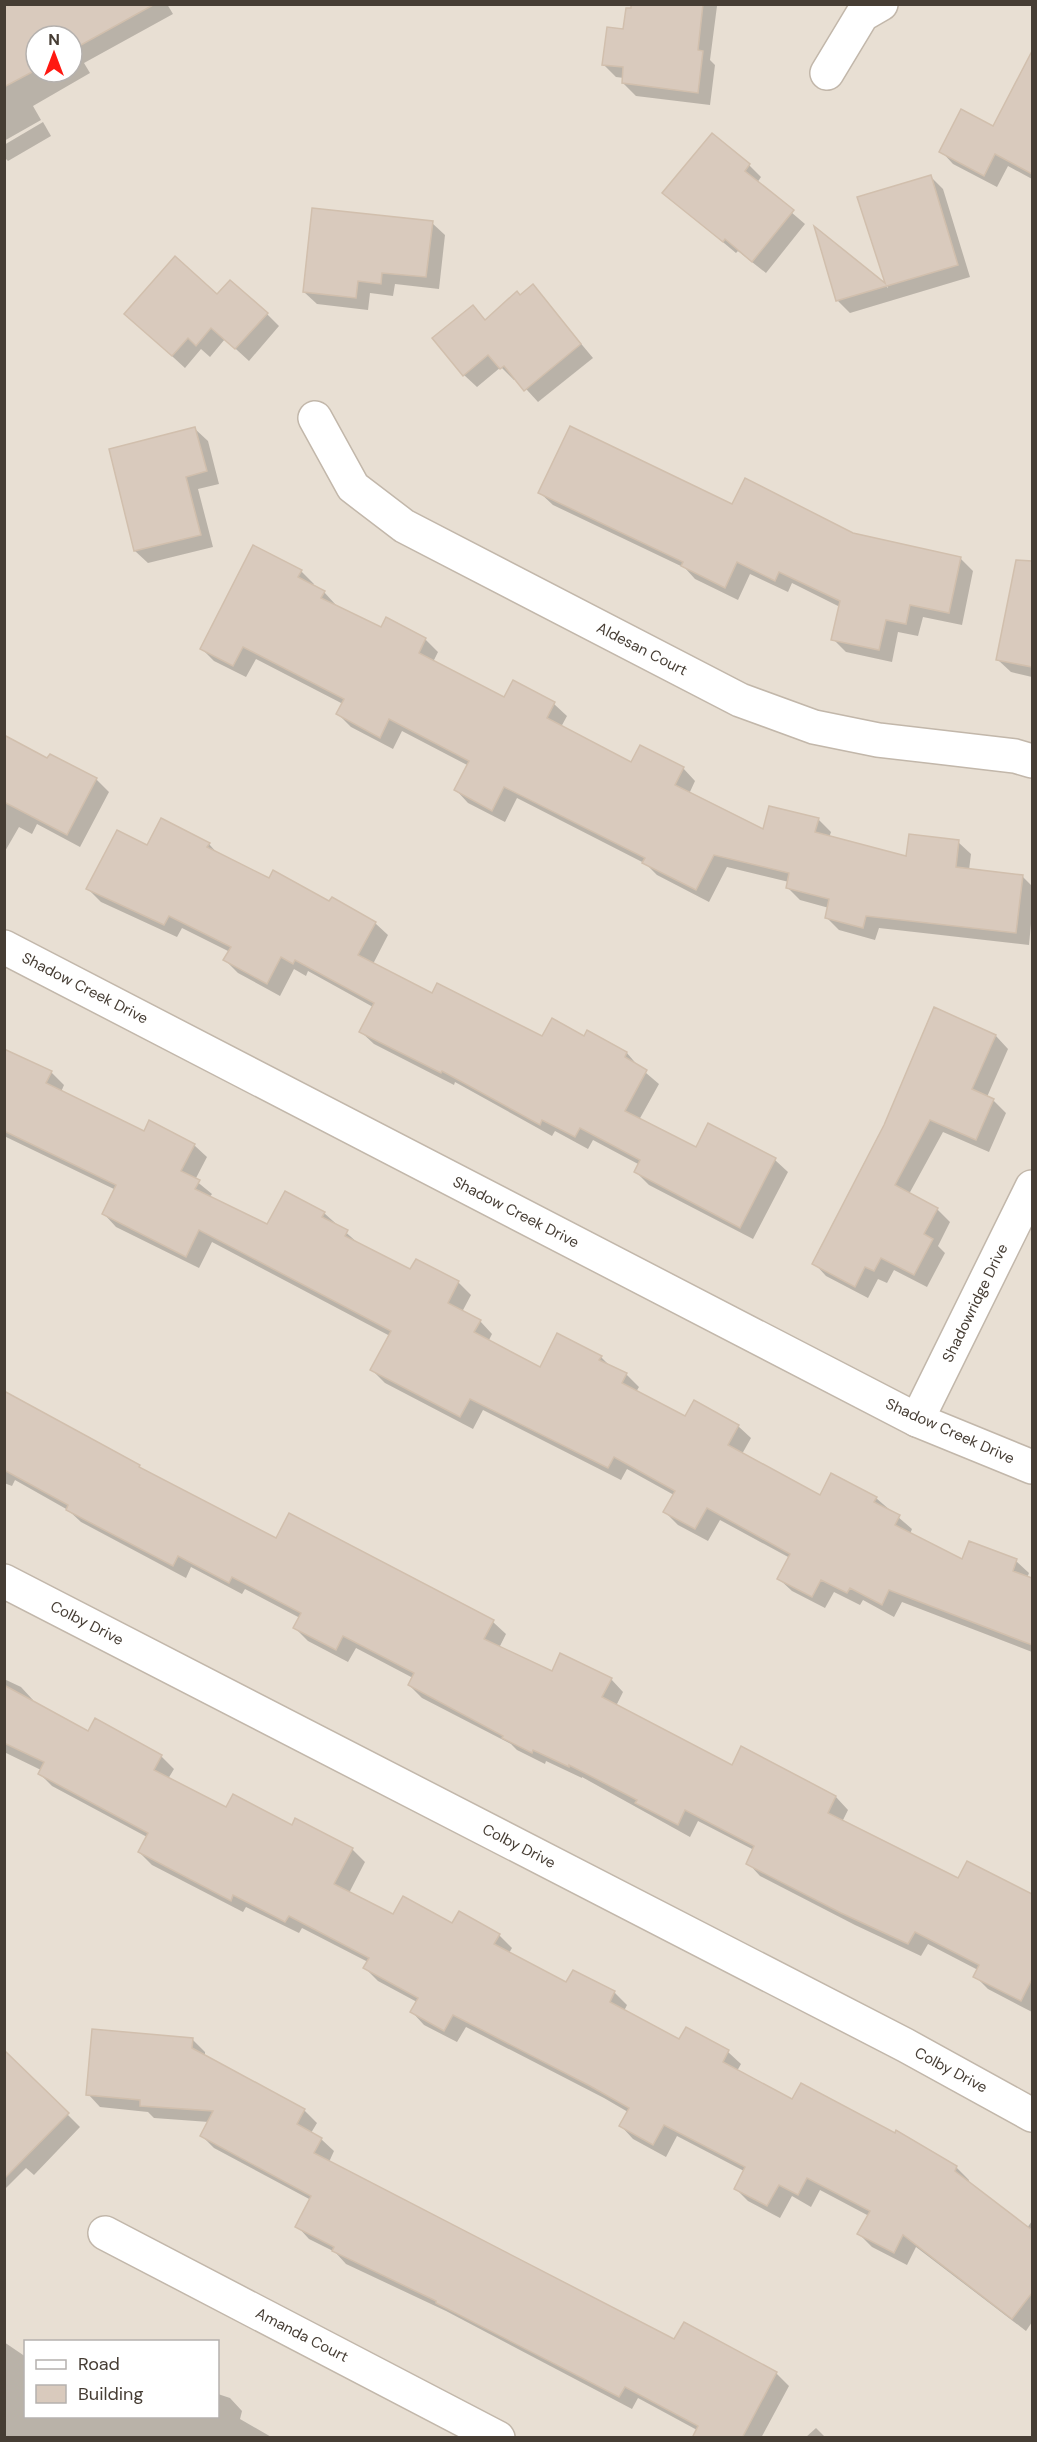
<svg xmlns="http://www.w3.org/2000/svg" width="1037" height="2442" font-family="'DM Sans',sans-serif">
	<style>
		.residential { fill: #e8dfd3; fill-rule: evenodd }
		.shadow { fill: #0003; fill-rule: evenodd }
		.building { fill: #d9cabd; stroke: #d1bfad; stroke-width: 1.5 }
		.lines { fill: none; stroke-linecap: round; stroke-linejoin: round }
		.street-casing { stroke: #c2b7aa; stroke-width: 36 }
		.street { stroke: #fff; stroke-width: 33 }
		.labels { text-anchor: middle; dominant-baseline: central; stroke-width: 6; stroke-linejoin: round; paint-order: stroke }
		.street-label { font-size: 15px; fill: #463d34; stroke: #fff }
	</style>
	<rect width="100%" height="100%" fill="#f4ede5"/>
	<path class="residential" d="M5,5H1032V2437L5,2438ZM36,36H72V72H36ZM26,2342H218V2416H26Z"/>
	<g class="shadow">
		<path d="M4,4H167L173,14L84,63L90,73L33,106L41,120L4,141ZM36,36H72V72H36Z"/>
		<polygon points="633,4 717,6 710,60 715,65 710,105 636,96 623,83 624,78 616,77 604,65 624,31"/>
		<polygon points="1018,81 1032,88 1032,179 1008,166 997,187 953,164 941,151 993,128"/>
		<polygon points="43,122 51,136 8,161 4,157 4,145"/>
		<polygon points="749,165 761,177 757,183 805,224 766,273 738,251 736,253 664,193"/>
		<polygon points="931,177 943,189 970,277 850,313 838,301 817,231 888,288 859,198"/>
		<polygon points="432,223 445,235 439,289 395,284 393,296 370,293 368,310 317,304 304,292"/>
		<polygon points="533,286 593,358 538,402 517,379 514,380 501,367 477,387 464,375 520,297"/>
		<polygon points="217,296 267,314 279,326 249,361 225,339 210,357 201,349 185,368 139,326"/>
		<polygon points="195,429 208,441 219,484 198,489 213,547 148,563 135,551"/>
		<polygon points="540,493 733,506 960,558 973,571 962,625 923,617 918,636 898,632 892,662 846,652 833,639 840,607 792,583 788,592 750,574 738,600 695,579 685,568 553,505"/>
		<polygon points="301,571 314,584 312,586 324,592 336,605 335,607 381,629 425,639 438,652 433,662 504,699 554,704 567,716 561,727 632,764 683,768 695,781 689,794 764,832 818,819 831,832 829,838 908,858 958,842 971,854 969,870 1023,877 1032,886 1032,913 1029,945 879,928 875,940 839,930 827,918 829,908 800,900 787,887 789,882 727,867 709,902 657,875 646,864 517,798 505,822 468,803 456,790 469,766 402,731 393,749 351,727 338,714 343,704 256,659 246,677 214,661 202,649"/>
		<polygon points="1032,595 1032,677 1011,672 998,660 1027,624"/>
		<polygon points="4,737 48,760 96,779 109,792 80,847 37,824 32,834 19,827 4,853"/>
		<polygon points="209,844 219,855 269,880 375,923 388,935 373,964 432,995 543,1038 584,1038 627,1053 639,1067 659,1084 639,1120 697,1149 775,1160 788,1172 753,1239 649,1185 636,1172 640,1165 593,1140 588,1149 555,1131 552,1136 455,1082 454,1085 374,1044 361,1032 373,1007 308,971 306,976 294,969 280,996 238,973 225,960 230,952 182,928 177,937 101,902 88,889 148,847"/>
		<polygon points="996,1036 1008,1049 987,1097 993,1100 1006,1113 989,1152 943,1132 909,1194 937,1209 950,1222 938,1246 945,1253 927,1287 894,1270 887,1283 878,1279 868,1298 826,1276 814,1263"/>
		<polygon points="4,1052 51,1072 64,1085 61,1092 145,1133 194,1145 207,1157 195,1180 212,1194 209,1198 268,1226 324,1213 359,1244 411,1271 416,1261 458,1282 471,1295 462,1312 480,1321 492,1334 488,1342 541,1369 601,1357 611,1367 626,1374 639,1387 636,1392 686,1418 738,1426 751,1438 742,1454 821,1497 876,1498 912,1529 910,1534 963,1561 970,1543 1016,1561 1029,1573 1027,1578 1032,1580 1032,1652 902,1602 894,1617 863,1600 860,1605 834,1592 825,1608 792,1591 779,1579 790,1558 720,1520 708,1541 678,1525 665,1512 674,1495 627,1469 621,1480 483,1410 473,1429 385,1383 372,1370 390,1336 212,1242 199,1268 116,1227 104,1214 116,1190 4,1136"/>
		<polygon points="4,1393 139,1466 144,1472 277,1540 493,1622 506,1634 499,1648 552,1673 611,1679 623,1692 616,1706 732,1767 742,1748 836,1797 848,1810 842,1822 959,1880 968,1863 1032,1896 1032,2012 988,1989 975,1976 978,1970 928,1944 921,1956 855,1925 760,1876 748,1863 754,1850 698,1821 690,1837 582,1777 582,1778 546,1761 545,1764 517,1750 511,1744 422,1698 409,1685 413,1678 356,1648 348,1662 308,1641 295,1628 300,1618 245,1589 242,1594 191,1567 186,1578 81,1522 68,1510 15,1480 12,1486 4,1483"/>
		<polygon points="4,1679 21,1687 33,1700 32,1702 88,1734 161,1756 174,1769 168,1779 226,1809 292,1827 352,1849 365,1862 349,1893 394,1916 453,1925 499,1935 512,1948 509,1953 567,1984 573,1972 615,1993 627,2005 624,2011 680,2041 686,2029 728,2052 741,2064 737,2071 792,2101 956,2167 969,2180 968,2183 1027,2228 1032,2221 1032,2322 1026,2331 916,2247 907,2265 872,2247 859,2234 869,2216 820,2190 811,2207 792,2196 780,2218 748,2201 735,2188 744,2171 677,2136 666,2157 633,2139 621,2126 628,2112 604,2098 466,2027 457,2042 424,2025 412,2012 417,2002 378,1981 365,1968 368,1962 302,1928 299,1933 246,1907 243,1912 152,1865 139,1852 147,1837 52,1786 39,1773 41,1770 4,1752"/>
		<polygon points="192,2039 205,2052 205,2057 304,2110 317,2123 311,2133 321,2139 334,2151 329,2162 675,2341 776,2373 789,2386 761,2438 696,2438 697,2430 638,2398 632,2409 446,2311 346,2264 335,2252 309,2239 297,2226 311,2200 214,2148 202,2136 209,2122 154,2118 148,2112 100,2107 88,2094"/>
		<polygon points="8,2055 80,2127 34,2175 26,2168 4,2190 4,2059"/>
		<polygon points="4,2342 26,2357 26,2416 218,2416 218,2394 230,2398 242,2411 240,2419 273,2438 4,2438"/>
		<polygon points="816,2428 826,2438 805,2438"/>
	</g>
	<g class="building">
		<polygon points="4,4 155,4 72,50 72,36 36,36 36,70 4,87"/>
		<polygon points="631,4 703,4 698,50 703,51 698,93 622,83 623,67 602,65 607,27 623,29 626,8 631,8"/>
		<polygon points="1032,51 1032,174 995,154 984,176 939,152 961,109 993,126"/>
		<polygon points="712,133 750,164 745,171 794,210 752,262 725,239 723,242 662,193"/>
		<polygon points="931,175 958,265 836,301 814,226 885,283 857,197"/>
		<polygon points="312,208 433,221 426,277 382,273 381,284 358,281 356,298 303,292"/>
		<polygon points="175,256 217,294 230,280 268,313 235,349 211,328 196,346 188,338 172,356 124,314"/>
		<polygon points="533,284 581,344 524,391 504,366 500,369 488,355 463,376 432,338 473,305 485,320 517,291 520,295"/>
		<polygon points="570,426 732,504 745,478 853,533 961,557 949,613 910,605 906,624 886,620 879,650 831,640 840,601 779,572 775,581 737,562 725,588 681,566 683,562 538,493"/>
		<polygon points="195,427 207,471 186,477 201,535 134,551 109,449"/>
		<polygon points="253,545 302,570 298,577 325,591 321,598 381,627 386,617 426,638 419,653 504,697 513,680 555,702 547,718 631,762 640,745 684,767 675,785 763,829 769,806 819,818 815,832 906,856 909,834 959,840 956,867 1023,875 1016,933 866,916 863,928 825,918 829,899 786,888 789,873 714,855 696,890 642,863 645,858 504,787 492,811 454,790 469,761 389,719 380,738 336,714 344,699 243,647 233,666 200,649"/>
		<polygon points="1016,560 1032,561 1032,667 996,660"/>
		<polygon points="4,735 47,758 50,754 97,778 67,835 4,802"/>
		<polygon points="161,818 210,843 207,847 269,878 273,870 329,901 332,897 376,922 358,955 432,993 437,983 542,1036 552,1018 584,1036 587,1030 627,1052 625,1057 647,1070 625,1111 696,1147 708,1123 776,1158 740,1228 634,1172 640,1160 580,1128 575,1137 542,1120 540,1125 442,1071 441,1073 359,1032 374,1003 295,960 293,964 281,957 267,984 223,960 231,947 169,916 164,925 86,889 117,830 147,845"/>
		<polygon points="934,1007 996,1035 972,1089 994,1099 976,1140 930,1120 895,1185 938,1208 924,1234 933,1239 914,1275 881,1258 874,1271 865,1267 855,1287 812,1264 884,1125"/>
		<polygon points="4,1049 52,1071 46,1083 144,1131 149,1120 195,1144 181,1171 200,1180 195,1189 267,1224 285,1191 325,1212 322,1217 348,1230 345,1236 410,1269 416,1259 459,1281 448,1303 481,1320 474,1332 540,1367 557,1333 602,1356 599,1360 627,1373 622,1383 685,1416 694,1400 739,1425 728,1445 820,1495 831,1473 877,1497 874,1502 900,1515 895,1525 962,1559 969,1541 1017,1559 1013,1571 1032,1578 1032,1645 889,1590 882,1605 850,1588 847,1593 821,1580 812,1597 777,1579 790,1554 707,1508 695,1529 663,1512 675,1491 614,1457 608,1468 470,1399 460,1417 370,1370 391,1331 199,1230 186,1257 102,1214 116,1185 4,1131"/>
		<polygon points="4,1391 140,1465 139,1467 276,1538 289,1513 494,1620 484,1639 552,1671 560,1653 612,1678 602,1697 732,1765 741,1746 836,1796 828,1813 958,1878 967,1861 1032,1894 1032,1979 1021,2001 973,1977 979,1965 915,1932 908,1944 841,1913 746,1864 754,1846 685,1810 678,1825 635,1803 637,1800 569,1765 569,1767 533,1750 532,1753 502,1738 503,1736 408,1685 414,1673 343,1636 336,1650 293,1628 301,1613 232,1577 229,1583 178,1556 173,1566 66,1510 68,1505 4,1470"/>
		<polygon points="4,1685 88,1731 95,1718 162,1755 154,1770 226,1807 233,1794 292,1825 295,1818 353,1848 334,1884 393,1914 403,1896 452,1923 459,1911 500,1934 494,1944 566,1982 573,1970 615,1991 610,2002 679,2039 686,2027 729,2050 723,2062 792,2099 801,2083 895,2133 896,2130 957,2166 955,2171 1032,2230 1032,2293 1012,2319 903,2235 894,2253 857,2234 870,2211 807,2178 798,2195 779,2185 767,2206 734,2189 745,2167 664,2125 653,2145 619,2126 629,2108 590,2086 453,2015 444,2031 410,2012 418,1998 363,1968 369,1958 289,1916 285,1922 233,1895 231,1901 138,1852 148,1833 38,1774 44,1762 4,1743"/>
		<polygon points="92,2029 193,2038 192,2048 305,2109 297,2124 322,2138 314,2153 674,2339 684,2322 777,2372 742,2438 692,2438 698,2426 625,2387 619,2397 436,2303 436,2301 332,2251 334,2247 295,2227 311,2196 200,2136 213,2111 140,2106 140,2100 86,2095"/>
		<polygon points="4,2050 69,2113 4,2179"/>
	</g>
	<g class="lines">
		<defs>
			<g id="street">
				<polyline points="827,73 862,15 881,4"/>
				<polyline points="315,418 353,487 404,526 740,700 814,727 878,740 1015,756 1032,761"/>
				<polyline points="4,947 917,1420 1032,1467"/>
				<polyline points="917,1420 1032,1187"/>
				<polyline points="4,1581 905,2045 1032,2115"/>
				<polyline points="105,2233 498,2438"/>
			</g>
		</defs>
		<use href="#street" class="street-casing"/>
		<use href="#street" class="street"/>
	</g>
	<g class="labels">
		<g class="street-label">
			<text transform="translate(642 649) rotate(27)">Aldesan Court</text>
			<text transform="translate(85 988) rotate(27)">Shadow Creek Drive</text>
			<text transform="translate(516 1212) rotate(27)">Shadow Creek Drive</text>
			<text transform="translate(975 1303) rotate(-64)">Shadowridge Drive</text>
			<text transform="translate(950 1431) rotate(24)">Shadow Creek Drive</text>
			<text transform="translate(87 1623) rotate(27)">Colby Drive</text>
			<text transform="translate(519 1846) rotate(27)">Colby Drive</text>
			<text transform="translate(951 2070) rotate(28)">Colby Drive</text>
			<text transform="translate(302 2335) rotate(27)">Amanda Court</text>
		</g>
	</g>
	<rect width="1037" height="2442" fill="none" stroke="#463d34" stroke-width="12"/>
	<rect x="24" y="2340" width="195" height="78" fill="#ffffff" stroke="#b5b1ae" stroke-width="1.5"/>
	<rect x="36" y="2360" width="30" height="9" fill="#ffffff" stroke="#b5b1ae" stroke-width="1.5"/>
	<text x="78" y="2370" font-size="18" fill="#463d34">Road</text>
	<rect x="36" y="2385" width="30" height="18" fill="#d9cabd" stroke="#b5b1ae" stroke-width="1.5"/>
	<text x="78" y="2400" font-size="18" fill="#463d34">Building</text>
	<g transform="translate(54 54)"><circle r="28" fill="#ffffff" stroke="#b5b1ae" stroke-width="1.5"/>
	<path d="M0-4.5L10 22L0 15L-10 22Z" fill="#ff1811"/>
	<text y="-9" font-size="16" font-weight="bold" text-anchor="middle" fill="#463d34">N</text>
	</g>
</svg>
